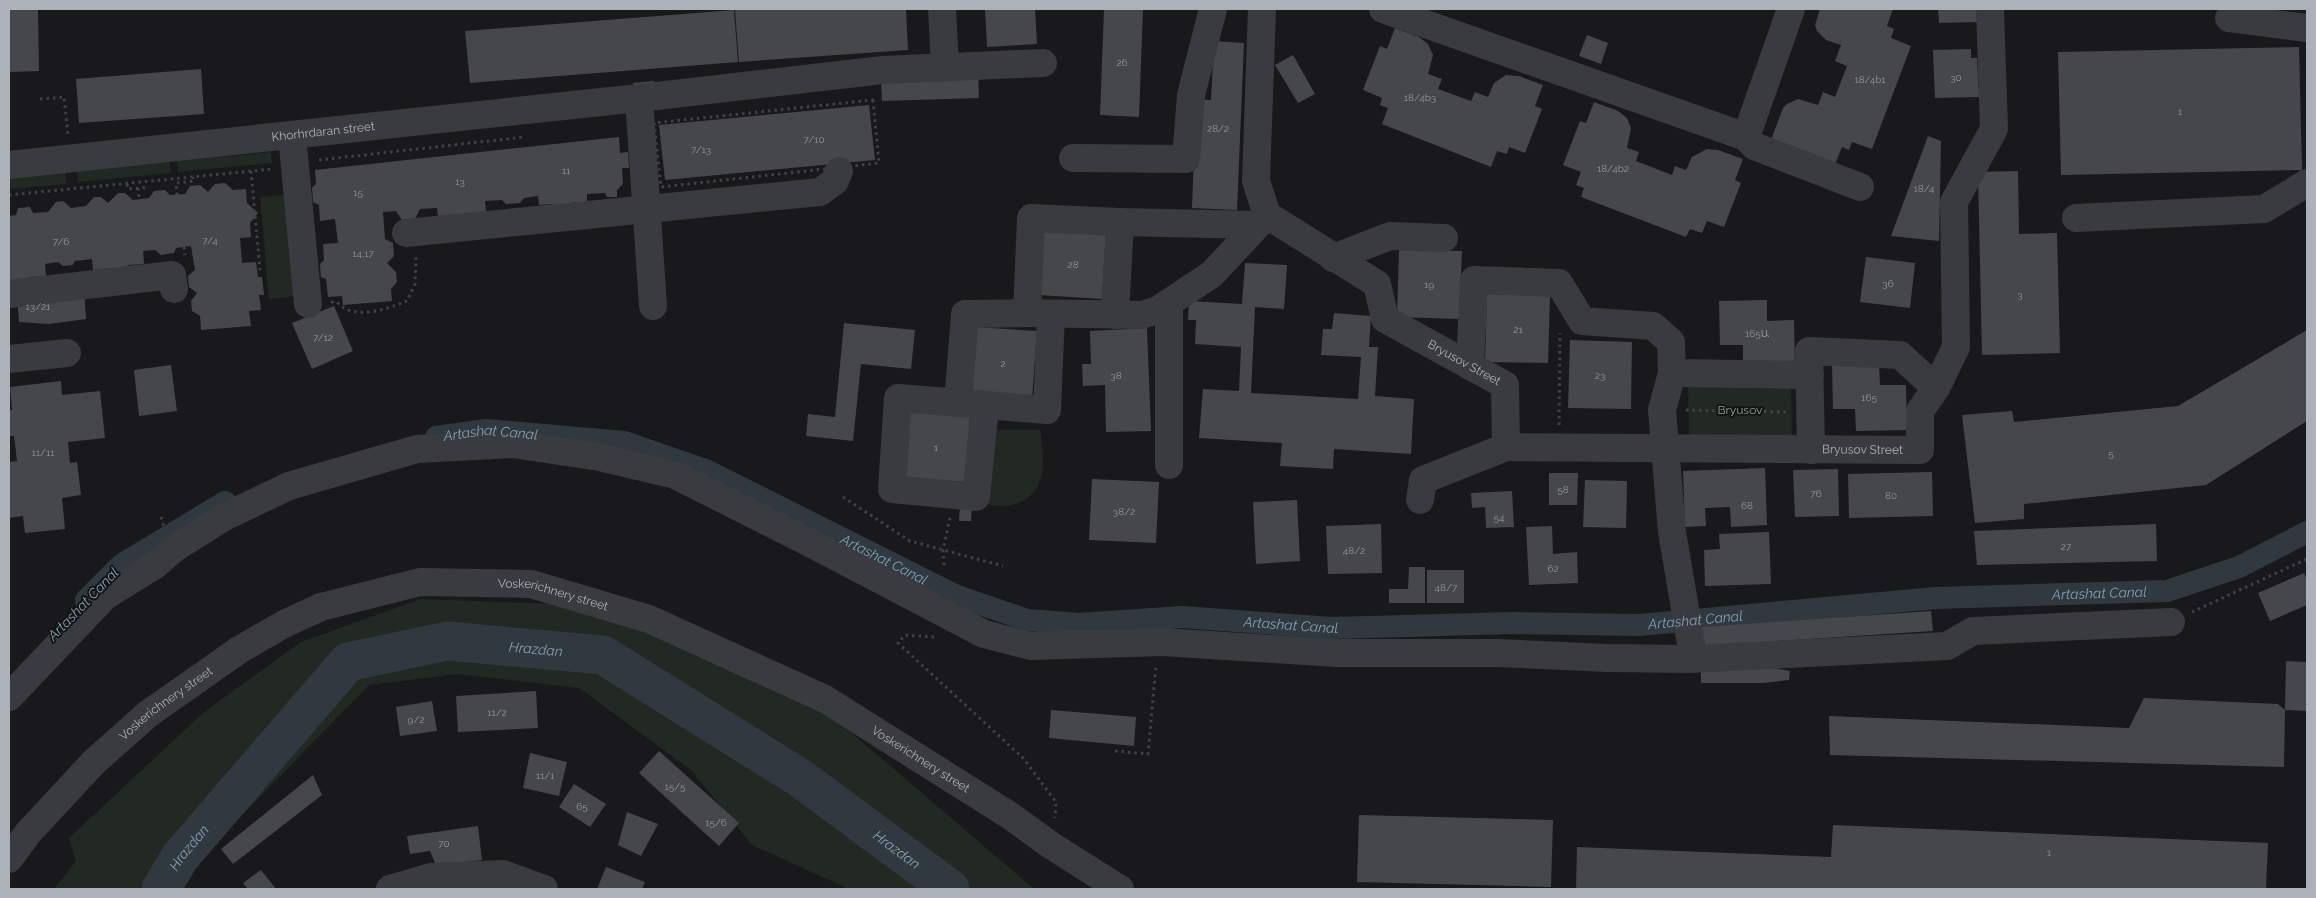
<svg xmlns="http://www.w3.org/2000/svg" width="2316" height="898" font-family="Raleway,'Noto Sans Armenian',sans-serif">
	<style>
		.green { fill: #212922 }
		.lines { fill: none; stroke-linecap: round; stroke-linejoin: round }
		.canal { stroke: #30393f; stroke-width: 22 }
		.river { stroke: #30393f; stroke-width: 39 }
		.building { fill: #46474b }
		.path { stroke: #404247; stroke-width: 3; stroke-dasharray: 2.5 4; stroke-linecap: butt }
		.minor { stroke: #3a3b40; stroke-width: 28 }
		.labels { text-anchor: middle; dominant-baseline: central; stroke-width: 4; stroke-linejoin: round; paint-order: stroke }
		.number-label { font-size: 10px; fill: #92969e }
		.street-label { font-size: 12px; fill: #acb1ba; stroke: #141416 }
		.park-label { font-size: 12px; fill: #84a486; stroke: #141416 }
		.water-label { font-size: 14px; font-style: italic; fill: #859fb3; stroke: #141416 }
	</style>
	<rect width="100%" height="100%" fill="#19191b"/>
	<g class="green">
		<polygon points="271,152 272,163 178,172 177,161"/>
		<polygon points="170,162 171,173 78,182 77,171"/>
		<polygon points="65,172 67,184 9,189 9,177"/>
		<polygon points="294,194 304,295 269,299 260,197"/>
		<polygon points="1791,381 1792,437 1689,439 1688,383"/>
		<path d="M995,430H1040C1044,458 1049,492 1016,504C1009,507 996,505 989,505Z"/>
		<polygon points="421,599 559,604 644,625 818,704 1034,889 849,889 752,845 691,770 579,688 458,674 369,685 214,844 180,889 54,889 76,861 69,838 204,712 301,642"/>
	</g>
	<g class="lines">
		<g class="canal">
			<path id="s1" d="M436,437L486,430L624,442L708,471L957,596L1027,620L1079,624L1182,617L1332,628L1513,623L1639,625L1936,598L2167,591L2239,567L2307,532"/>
			<polyline points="86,600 121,565 225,502"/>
		</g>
		<path class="river" id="s2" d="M161,889L180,857L348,662L447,641L603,655L800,778L950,889"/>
	</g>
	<g class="building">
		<polygon points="9,9 38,9 39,71 9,72"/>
		<polygon points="749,9 906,9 908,50 739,62 735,10"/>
		<polygon points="985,9 1035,9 1037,44 987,47"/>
		<polygon points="1104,9 1143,9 1139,117 1100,115"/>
		<polygon points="1820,9 1893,9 1887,26 1894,29 1891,38 1911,46 1872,149 1852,142 1849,150 1842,147 1833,169 1771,140 1783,108 1787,104 1798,99 1818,105 1823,92 1835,97 1847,66 1835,61 1841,45 1826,40 1817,31 1815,25"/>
		<polygon points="1938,9 1976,9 1977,22 1939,23"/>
		<polygon points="734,10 738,62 470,83 465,31"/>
		<polygon points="1395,28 1419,37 1428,44 1433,55 1428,74 1442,79 1438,89 1471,101 1475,92 1488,97 1494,83 1506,75 1519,76 1543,85 1535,106 1542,109 1525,153 1509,147 1507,154 1497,151 1491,167 1382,124 1388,108 1380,105 1382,98 1363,90 1380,46 1387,49"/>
		<polygon points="1587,35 1608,43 1601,64 1579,56"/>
		<polygon points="1214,41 1244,43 1237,210 1192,208 1196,99 1211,100"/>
		<polygon points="2299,47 2302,170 2061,175 2058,52"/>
		<polygon points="1971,49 1971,58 1977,58 1979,97 1935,98 1933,50"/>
		<polygon points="1293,55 1315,94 1298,103 1275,65"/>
		<polygon points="201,69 204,114 79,123 76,79"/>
		<polygon points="978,74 979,98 882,101 881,77"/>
		<polygon points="654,81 655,93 634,95 633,83"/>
		<polygon points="1594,102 1618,111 1627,118 1631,128 1627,148 1639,152 1636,161 1672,175 1675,166 1686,170 1692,157 1707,149 1718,150 1743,159 1735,180 1741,183 1724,227 1707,221 1702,233 1690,229 1686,237 1581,197 1584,188 1576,185 1581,172 1563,165 1580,121 1586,123"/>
		<polygon points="869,105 875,160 665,180 659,125"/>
		<polygon points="1928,136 1941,141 1939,241 1891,236"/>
		<polygon points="619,137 620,153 628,152 629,168 622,168 623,184 617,190 617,197 607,197 605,193 587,194 587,202 574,202 569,208 557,209 551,204 539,205 538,196 524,198 520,203 506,204 502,200 485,201 486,212 438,217 437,208 420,209 415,219 402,220 396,211 383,212 385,239 393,243 394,256 387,263 396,272 397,282 391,289 392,301 343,305 342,296 328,297 326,279 321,277 320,264 324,260 323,244 338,243 335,219 320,221 319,205 313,202 312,188 316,184 315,170"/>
		<polygon points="2018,171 2019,234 2057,233 2060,353 1982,355 1978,172"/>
		<polygon points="225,183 233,190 246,189 247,203 258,213 250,223 251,237 240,238 242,263 256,262 258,277 262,277 264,295 259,295 261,310 249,311 251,326 201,330 200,316 192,311 191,301 197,293 189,287 188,276 195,270 191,246 176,248 174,253 161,255 155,250 143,251 144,264 128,265 125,271 115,273 110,268 93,270 92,259 75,261 73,265 63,266 58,262 45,264 46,276 30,277 25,284 9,281 9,216 16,215 18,208 30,207 33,213 48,212 56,202 63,201 71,208 86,206 94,197 101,197 108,203 118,193 125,193 133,200 149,198 154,191 165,190 170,195 185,194 190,186 200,185 208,192 215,184"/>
		<polygon points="1044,228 1106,232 1102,299 1039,295"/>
		<polygon points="1399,250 1462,251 1459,319 1397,317"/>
		<polygon points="1866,257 1915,263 1910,308 1860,302"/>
		<polygon points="1245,263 1287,265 1284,309 1255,307 1251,393 1358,399 1361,357 1321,355 1323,329 1332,329 1334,313 1371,316 1369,347 1378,347 1375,396 1414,399 1411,454 1334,449 1333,469 1280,466 1282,443 1199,438 1203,389 1239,391 1241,347 1195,344 1196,320 1188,320 1189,301 1242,304"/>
		<polygon points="84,290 86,319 49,324 19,322 17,296"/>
		<polygon points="1487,294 1550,296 1548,363 1485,362"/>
		<polygon points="1767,300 1767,321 1794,320 1795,366 1743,367 1743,345 1720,345 1719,301"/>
		<polygon points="334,306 353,351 312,369 292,323"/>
		<polygon points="844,323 915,330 911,369 861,364 853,441 806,436 808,414 835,417"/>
		<polygon points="974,327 1037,331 1032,399 969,394"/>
		<polygon points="1147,328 1151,431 1106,432 1105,385 1083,386 1082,364 1091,364 1090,331"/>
		<polygon points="2307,330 2307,421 2206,485 2024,504 2024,519 1975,523 1962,415 2012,411 2014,422 2178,406"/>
		<polygon points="1570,340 1632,342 1631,409 1568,408"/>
		<polygon points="1879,364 1880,385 1906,385 1907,430 1856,431 1855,409 1833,409 1832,365"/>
		<polygon points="171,365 177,411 139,416 134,370"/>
		<polygon points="61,381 62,395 100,391 105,438 68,442 70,463 77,462 81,495 62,498 65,529 25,533 23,516 9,518 9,462 17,461 14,436 9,436 9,410 12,410 10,387"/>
		<polygon points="907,411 970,415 966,482 903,478"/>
		<polygon points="1765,468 1767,525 1731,527 1730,507 1705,508 1706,526 1685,527 1683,471"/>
		<polygon points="1838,469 1839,516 1795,517 1793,470"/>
		<polygon points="1932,472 1933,516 1849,518 1848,474"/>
		<polygon points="1549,473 1578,473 1577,505 1549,505"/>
		<polygon points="1092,479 1159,482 1156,543 1089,540"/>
		<polygon points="1585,480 1627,481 1626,528 1583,527"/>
		<polygon points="1512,491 1514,527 1486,528 1485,507 1472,508 1471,493"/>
		<polygon points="1297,500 1300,561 1256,564 1253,502"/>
		<polygon points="960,506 972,506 971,521 959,521"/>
		<polygon points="1381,524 1382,573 1328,574 1326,526"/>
		<polygon points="2156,524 2157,561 1977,565 1974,531"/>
		<polygon points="1552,526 1553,554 1577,552 1578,583 1529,585 1526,527"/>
		<polygon points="1769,532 1771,584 1705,586 1704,550 1720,549 1719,534"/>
		<polygon points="1409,567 1425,567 1425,603 1389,603 1389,589 1408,589"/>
		<rect x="1427" y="570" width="37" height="33"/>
		<polygon points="2304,573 2307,580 2307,605 2270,621 2258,593"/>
		<polygon points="1931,611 1933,631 1703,646 1702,627"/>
		<polygon points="2286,661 2307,662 2307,711 2285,710"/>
		<polygon points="1763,666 1790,671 1789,680 1764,683 1701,683 1701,668"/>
		<polygon points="536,691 538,728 458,732 456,696"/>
		<polygon points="2144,698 2278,704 2285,710 2284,767 1830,755 1829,716 2129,728"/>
		<polygon points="432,701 437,731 400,736 396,707"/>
		<polygon points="1051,710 1136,717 1134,746 1049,738"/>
		<polygon points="659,751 739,823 719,846 639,773"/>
		<polygon points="530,753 567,762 559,796 523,788"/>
		<polygon points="313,775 322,795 233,864 221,849"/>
		<polygon points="574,784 606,804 590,827 559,807"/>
		<polygon points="627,812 658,824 641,856 618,845"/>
		<polygon points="1359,815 1553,820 1551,887 1357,882"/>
		<polygon points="1833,825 2268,843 2266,889 1576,889 1577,847 1831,857"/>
		<polygon points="478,826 482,860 436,865 430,851 410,854 407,836"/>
		<polygon points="606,867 645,882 642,889 597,889"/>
		<polygon points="261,870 276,889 248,889 243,883"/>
	</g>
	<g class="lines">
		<g class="path">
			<polyline points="40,99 64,97 68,135"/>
			<polygon points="873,100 879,163 661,187 654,123"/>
			<polyline points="319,160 524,137"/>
			<polyline points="251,171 260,270"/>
			<polyline points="127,184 128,189 149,187"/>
			<polyline points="138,188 139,199"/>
			<polyline points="9,195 272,169"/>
			<polyline points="177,195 176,183 194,181 193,177"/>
			<polyline points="184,247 185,255"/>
			<path d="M331,302H337C352,321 388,309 407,301L415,284L416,255"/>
			<polyline points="1686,410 1787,412"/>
			<polyline points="1559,425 1560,333"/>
			<polyline points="843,497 910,541 1003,566"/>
			<polyline points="161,517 164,527"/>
			<polyline points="944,565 943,550 950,518"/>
			<polyline points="2192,612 2307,559"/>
			<polyline points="934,637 905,635 898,643 1023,758 1056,802 1055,818"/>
			<polyline points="1115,751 1148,754 1156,666"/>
		</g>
		<g class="minor">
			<polyline points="942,9 945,67"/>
			<path id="s3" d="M1262,9L1256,181L1267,215L1377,284L1385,319L1505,385L1506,447L1920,450V411L1936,388L1956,347L1954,202L1994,129L1990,9"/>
			<polyline points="1383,9 1746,137 1754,146 1860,187"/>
			<polyline points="2229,18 2307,28"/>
			<polyline points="639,98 653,306"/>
			<polyline points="292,135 308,304"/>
			<polyline points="1746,137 1791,9"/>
			<polyline points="1073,158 1186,159 1191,95 1213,9"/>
			<path id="s4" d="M9,165L639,98L883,70L1043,63"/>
			<polyline points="2076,218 2264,209 2307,183"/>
			<polyline points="1257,225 1120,222 1031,218 1027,313 1142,315 1158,310 1212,274 1267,215"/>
			<polyline points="406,233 820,192 835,181 839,171"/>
			<polyline points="1333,258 1390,236 1444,238"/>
			<polyline points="9,294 172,275 174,289"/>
			<polyline points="1115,315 1120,222"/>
			<polyline points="9,359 67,353"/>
			<polyline points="1470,366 1474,280 1559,283 1582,321 1653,326 1671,342 1672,373 1662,410 1672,532 1691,644 1691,659"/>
			<polyline points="1672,373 1810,375"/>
			<polyline points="958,403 965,314 1027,313"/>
			<polyline points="985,406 976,497 892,489 898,398 1047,410 1051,314"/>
			<polyline points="1811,450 1809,351 1900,355 1936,388"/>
			<polyline points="1169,465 1169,303"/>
			<polyline points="1420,500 1423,480 1506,447"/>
			<polyline points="9,697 105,596 155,565 175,548 226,516 289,486 417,449 513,444 599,457 675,475 810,543 984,634 1031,646 1163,642 1336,653 1497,653 1608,658 1691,659 1947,646 1973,631 2171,622"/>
			<path id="s5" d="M9,859L28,833L94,762L148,714L239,650L284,624L321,607L420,582L531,584L649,619L825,699L1012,817L1052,846L1120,889"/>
			<polyline points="390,889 431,877 503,874 544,889"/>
		</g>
	</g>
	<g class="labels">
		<g class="number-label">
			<text x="1122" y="62">26</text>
			<text x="1956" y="77">30</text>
			<text x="1870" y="79">18/4b1</text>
			<text x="1420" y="97">18/4b3</text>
			<text x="2180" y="111">1</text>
			<text x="1218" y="128">28/2</text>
			<text x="814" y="139">7/10</text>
			<text x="701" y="149">7/13</text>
			<text x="1613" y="168">18/4b2</text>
			<text x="566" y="170">11</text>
			<text x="460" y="181">13</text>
			<text x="1924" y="188">18/4</text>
			<text x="358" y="192">15</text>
			<text x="210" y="240">7/4</text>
			<text x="61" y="241">7/6</text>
			<text x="363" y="253">14,17</text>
			<text x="1073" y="264">28</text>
			<text x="1888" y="283">36</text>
			<text x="1429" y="284">19</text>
			<text x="2020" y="294">3</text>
			<text x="38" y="306">13/21</text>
			<text x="1518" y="329">21</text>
			<text x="1757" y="333">165Ա</text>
			<text x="323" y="337">7/12</text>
			<text x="1003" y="363">2</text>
			<text x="1116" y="375">38</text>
			<text x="1600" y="375">23</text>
			<text x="1869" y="397">165</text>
			<text x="936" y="447">1</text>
			<text x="43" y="452">11/11</text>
			<text x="2111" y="453">5</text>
			<text x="1563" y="489">58</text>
			<text x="1816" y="493">76</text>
			<text x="1891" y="495">80</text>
			<text x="1747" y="505">68</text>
			<text x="1124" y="511">38/2</text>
			<text x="1499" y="517">54</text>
			<text x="2066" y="546">27</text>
			<text x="1354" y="550">48/2</text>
			<text x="1553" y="568">62</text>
			<text x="1446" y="587">48/7</text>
			<text x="497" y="712">11/2</text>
			<text x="416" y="719">9/2</text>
			<text x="545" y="775">11/1</text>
			<text x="675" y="786">15/5</text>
			<text x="582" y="806">65</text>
			<text x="716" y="822">15/6</text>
			<text x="444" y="843">70</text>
			<text x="2049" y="852">1</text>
		</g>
		<g class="street-label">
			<text stroke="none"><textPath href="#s4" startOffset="316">Khorhrdaran street</textPath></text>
			<text stroke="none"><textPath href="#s3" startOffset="464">Bryusov Street</textPath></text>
			<text stroke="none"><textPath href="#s3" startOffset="929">Bryusov Street</textPath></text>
			<text stroke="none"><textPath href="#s5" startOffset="642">Voskerichnery street</textPath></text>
			<text stroke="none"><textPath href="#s5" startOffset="222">Voskerichnery street</textPath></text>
			<text stroke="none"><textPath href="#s5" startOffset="1048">Voskerichnery street</textPath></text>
		</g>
		<g class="park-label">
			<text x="1740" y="410">Bryusov</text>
		</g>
		<g class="water-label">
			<text stroke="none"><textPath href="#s1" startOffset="55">Artashat Canal</textPath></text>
			<text stroke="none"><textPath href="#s1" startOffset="475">Artashat Canal</textPath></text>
			<text stroke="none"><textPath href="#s1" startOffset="1705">Artashat Canal</textPath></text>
			<text transform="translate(83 604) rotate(-46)">Artashat Canal</text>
			<text stroke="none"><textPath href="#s1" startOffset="1300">Artashat Canal</textPath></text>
			<text stroke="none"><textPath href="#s1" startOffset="895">Artashat Canal</textPath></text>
			<text stroke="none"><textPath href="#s2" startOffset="485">Hrazdan</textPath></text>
			<text stroke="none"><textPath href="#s2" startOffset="50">Hrazdan</textPath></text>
			<text stroke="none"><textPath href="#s2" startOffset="905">Hrazdan</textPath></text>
		</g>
	</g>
	<rect width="2316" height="898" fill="none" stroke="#acb1ba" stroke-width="20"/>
</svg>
